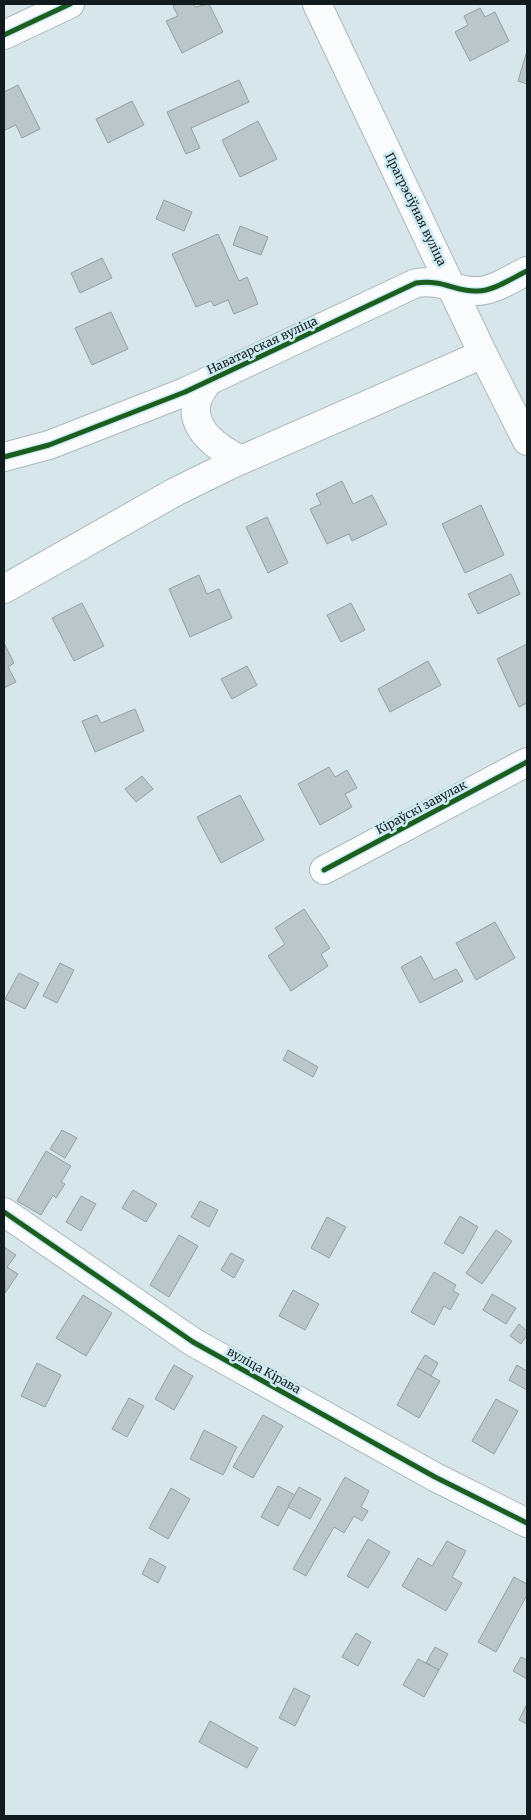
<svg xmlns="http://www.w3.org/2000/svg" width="531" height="1820" font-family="Merriweather,serif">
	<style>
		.building { fill: #bac6ca; stroke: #939fa3 }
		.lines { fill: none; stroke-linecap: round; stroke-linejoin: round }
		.minor-casing { stroke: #acb8bc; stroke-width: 30 }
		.tertiary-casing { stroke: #acb8bc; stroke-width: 30 }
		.minor { stroke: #f9fbfc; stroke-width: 28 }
		.tertiary { stroke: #f9fbfc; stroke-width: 28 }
		.cycleway-casing { stroke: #ceeaf3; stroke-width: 8 }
		.cycleway { stroke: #1b5e20; stroke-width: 5 }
		.labels { text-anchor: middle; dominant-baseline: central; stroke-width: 5; stroke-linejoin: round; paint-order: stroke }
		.street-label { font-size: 12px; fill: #121c1f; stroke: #ceeaf3 }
	</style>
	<rect width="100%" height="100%" fill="#d6e6eb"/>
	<g class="building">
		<polygon points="177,4 193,4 195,7 209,4 223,32 182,53 166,21 178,16 173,6"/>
		<polygon points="480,8 485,17 495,12 509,41 470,61 455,32 468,25 464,16"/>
		<polygon points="527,51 527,84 518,81"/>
		<polygon points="239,80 249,102 191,128 200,148 186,154 167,112"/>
		<polygon points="18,85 40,129 22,138 16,125 5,130 4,128 4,92"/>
		<polygon points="132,101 144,125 108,143 96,119"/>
		<polygon points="258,121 277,159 240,177 222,140"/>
		<polygon points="164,200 192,212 184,231 156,219"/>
		<polygon points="240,226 268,237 261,255 233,245"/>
		<polygon points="218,234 239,281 247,277 258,304 234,314 228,300 214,306 211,301 196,307 172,254"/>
		<polygon points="102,258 112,278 80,293 71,273"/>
		<polygon points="111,312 128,349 92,365 75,328"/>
		<polygon points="342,481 353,504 372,495 387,524 352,541 349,534 327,544 310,509 321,504 316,494"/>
		<polygon points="481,505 504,555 465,573 442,524"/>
		<polygon points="267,517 288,563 268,573 246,527"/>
		<polygon points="511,574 520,594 478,614 468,594"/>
		<polygon points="199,575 207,594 219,589 232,618 190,637 169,589"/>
		<polygon points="82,603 104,646 74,661 52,618"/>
		<polygon points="351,603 365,630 341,642 327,615"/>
		<polygon points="4,643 14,663 8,667 16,682 4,688"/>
		<polygon points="527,644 527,703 519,707 497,659"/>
		<polygon points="428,661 441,685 390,712 378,689"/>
		<polygon points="247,666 257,685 232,699 221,679"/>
		<polygon points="135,709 144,731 95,752 82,721 97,715 101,723"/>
		<polygon points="329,767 335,777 347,770 357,788 345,794 352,807 320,825 298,784"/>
		<polygon points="142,776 153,789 136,802 125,789"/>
		<polygon points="240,795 264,840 221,863 197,817"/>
		<polygon points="304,909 330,948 321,954 328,966 291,991 268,956 285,944 275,928"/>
		<polygon points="495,922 515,958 476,980 456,943"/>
		<polygon points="421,956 434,980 456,969 463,981 420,1003 401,967"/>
		<polygon points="60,963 74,970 57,1003 43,996"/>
		<polygon points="19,973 39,983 25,1009 5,999"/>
		<polygon points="288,1050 318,1067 313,1077 283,1060"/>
		<polygon points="62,1130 77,1138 65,1158 50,1149"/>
		<polygon points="46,1151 71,1166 61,1182 65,1184 56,1198 53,1195 41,1215 17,1201"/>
		<polygon points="133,1190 157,1204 146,1222 122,1208"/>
		<polygon points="81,1196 96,1204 81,1231 66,1222"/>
		<polygon points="200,1201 218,1210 209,1227 191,1217"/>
		<polygon points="460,1216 478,1227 463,1254 444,1243"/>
		<polygon points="327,1217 346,1227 329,1258 311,1248"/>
		<polygon points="496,1230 512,1241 482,1284 466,1273"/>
		<polygon points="179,1235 198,1246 169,1297 150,1285"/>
		<polygon points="4,1247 16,1255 7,1267 18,1274 5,1293"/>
		<polygon points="231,1253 244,1260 234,1278 221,1270"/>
		<polygon points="434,1272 456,1285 453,1291 459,1294 450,1310 444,1306 434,1325 411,1312"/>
		<polygon points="293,1290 319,1304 305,1330 279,1316"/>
		<polygon points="492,1294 516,1308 506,1324 483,1310"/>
		<polygon points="83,1295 112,1313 86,1356 56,1338"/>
		<polygon points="519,1324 527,1331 527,1335 521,1344 510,1336"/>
		<polygon points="425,1355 438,1363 431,1376 417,1368"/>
		<polygon points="37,1363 61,1375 45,1407 21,1396"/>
		<polygon points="174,1365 193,1376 174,1410 155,1399"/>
		<polygon points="517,1365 527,1371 527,1390 509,1380"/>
		<polygon points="417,1368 440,1381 419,1418 397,1405"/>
		<polygon points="129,1398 144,1406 127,1437 112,1429"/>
		<polygon points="496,1399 518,1411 494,1454 472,1441"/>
		<polygon points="263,1415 283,1426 253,1478 233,1467"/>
		<polygon points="204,1430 237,1447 223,1475 190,1459"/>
		<polygon points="345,1477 369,1491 361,1507 368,1511 362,1521 354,1516 344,1533 334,1527 306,1576 293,1569"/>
		<polygon points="278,1486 295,1495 278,1526 261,1517"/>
		<polygon points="299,1487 321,1499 310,1519 288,1507"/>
		<polygon points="171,1488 190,1499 168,1539 149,1528"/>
		<polygon points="368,1539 390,1552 368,1588 347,1576"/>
		<polygon points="447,1541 466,1551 452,1577 462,1583 446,1611 402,1586 418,1558 432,1566"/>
		<polygon points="150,1558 166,1567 158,1583 142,1574"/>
		<polygon points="514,1577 527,1584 527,1595 496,1652 478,1642"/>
		<polygon points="356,1633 371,1642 358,1666 342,1657"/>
		<polygon points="435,1647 448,1654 439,1670 426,1663"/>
		<polygon points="521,1657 527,1660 527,1679 513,1671"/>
		<polygon points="418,1659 439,1670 424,1697 403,1685"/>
		<polygon points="294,1688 310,1696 295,1726 279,1718"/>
		<polygon points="527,1704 527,1724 519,1720"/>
		<polygon points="210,1721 258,1748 247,1768 199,1742"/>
	</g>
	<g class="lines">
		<defs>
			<g id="minor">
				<polyline points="317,4 483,354 527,441"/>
				<polyline points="4,35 70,4"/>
				<path d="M208,381C205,387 200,392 198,398C187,428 219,449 241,460"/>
				<path d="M4,457L49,445L185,392L416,283C444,279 455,292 477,291C494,291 512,278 527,271"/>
				<polyline points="4,589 175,492 232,464 483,354"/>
				<polyline points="324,870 527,762"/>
			</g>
			<polyline id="tertiary" points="4,1212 193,1342 435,1477 527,1523"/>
		</defs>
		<use href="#minor" class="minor-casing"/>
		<use href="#tertiary" class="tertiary-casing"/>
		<use href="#minor" class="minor"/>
		<use href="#tertiary" class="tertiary"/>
		<defs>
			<g id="cycleway">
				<polyline points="4,35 70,4"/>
				<path d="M4,457L49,445L185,392L416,283C444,279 455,292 477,291C494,291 512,278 527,271"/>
				<polyline points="324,870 527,762"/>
				<polyline points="4,1212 193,1342 435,1477 527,1523"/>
			</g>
		</defs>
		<use href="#cycleway" class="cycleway-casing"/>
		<use href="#cycleway" class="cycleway"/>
	</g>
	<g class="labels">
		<g class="street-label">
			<text transform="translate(416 209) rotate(64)">Прагрэсіўная вуліца</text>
			<text transform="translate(262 345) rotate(-25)">Наватарская вуліца</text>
			<text transform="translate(421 807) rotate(-28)">Кіраўскі завулак</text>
			<text transform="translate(264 1370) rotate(29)">вуліца Кірава</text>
		</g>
	</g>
	<rect width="531" height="1820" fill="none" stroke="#121c1f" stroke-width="10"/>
</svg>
